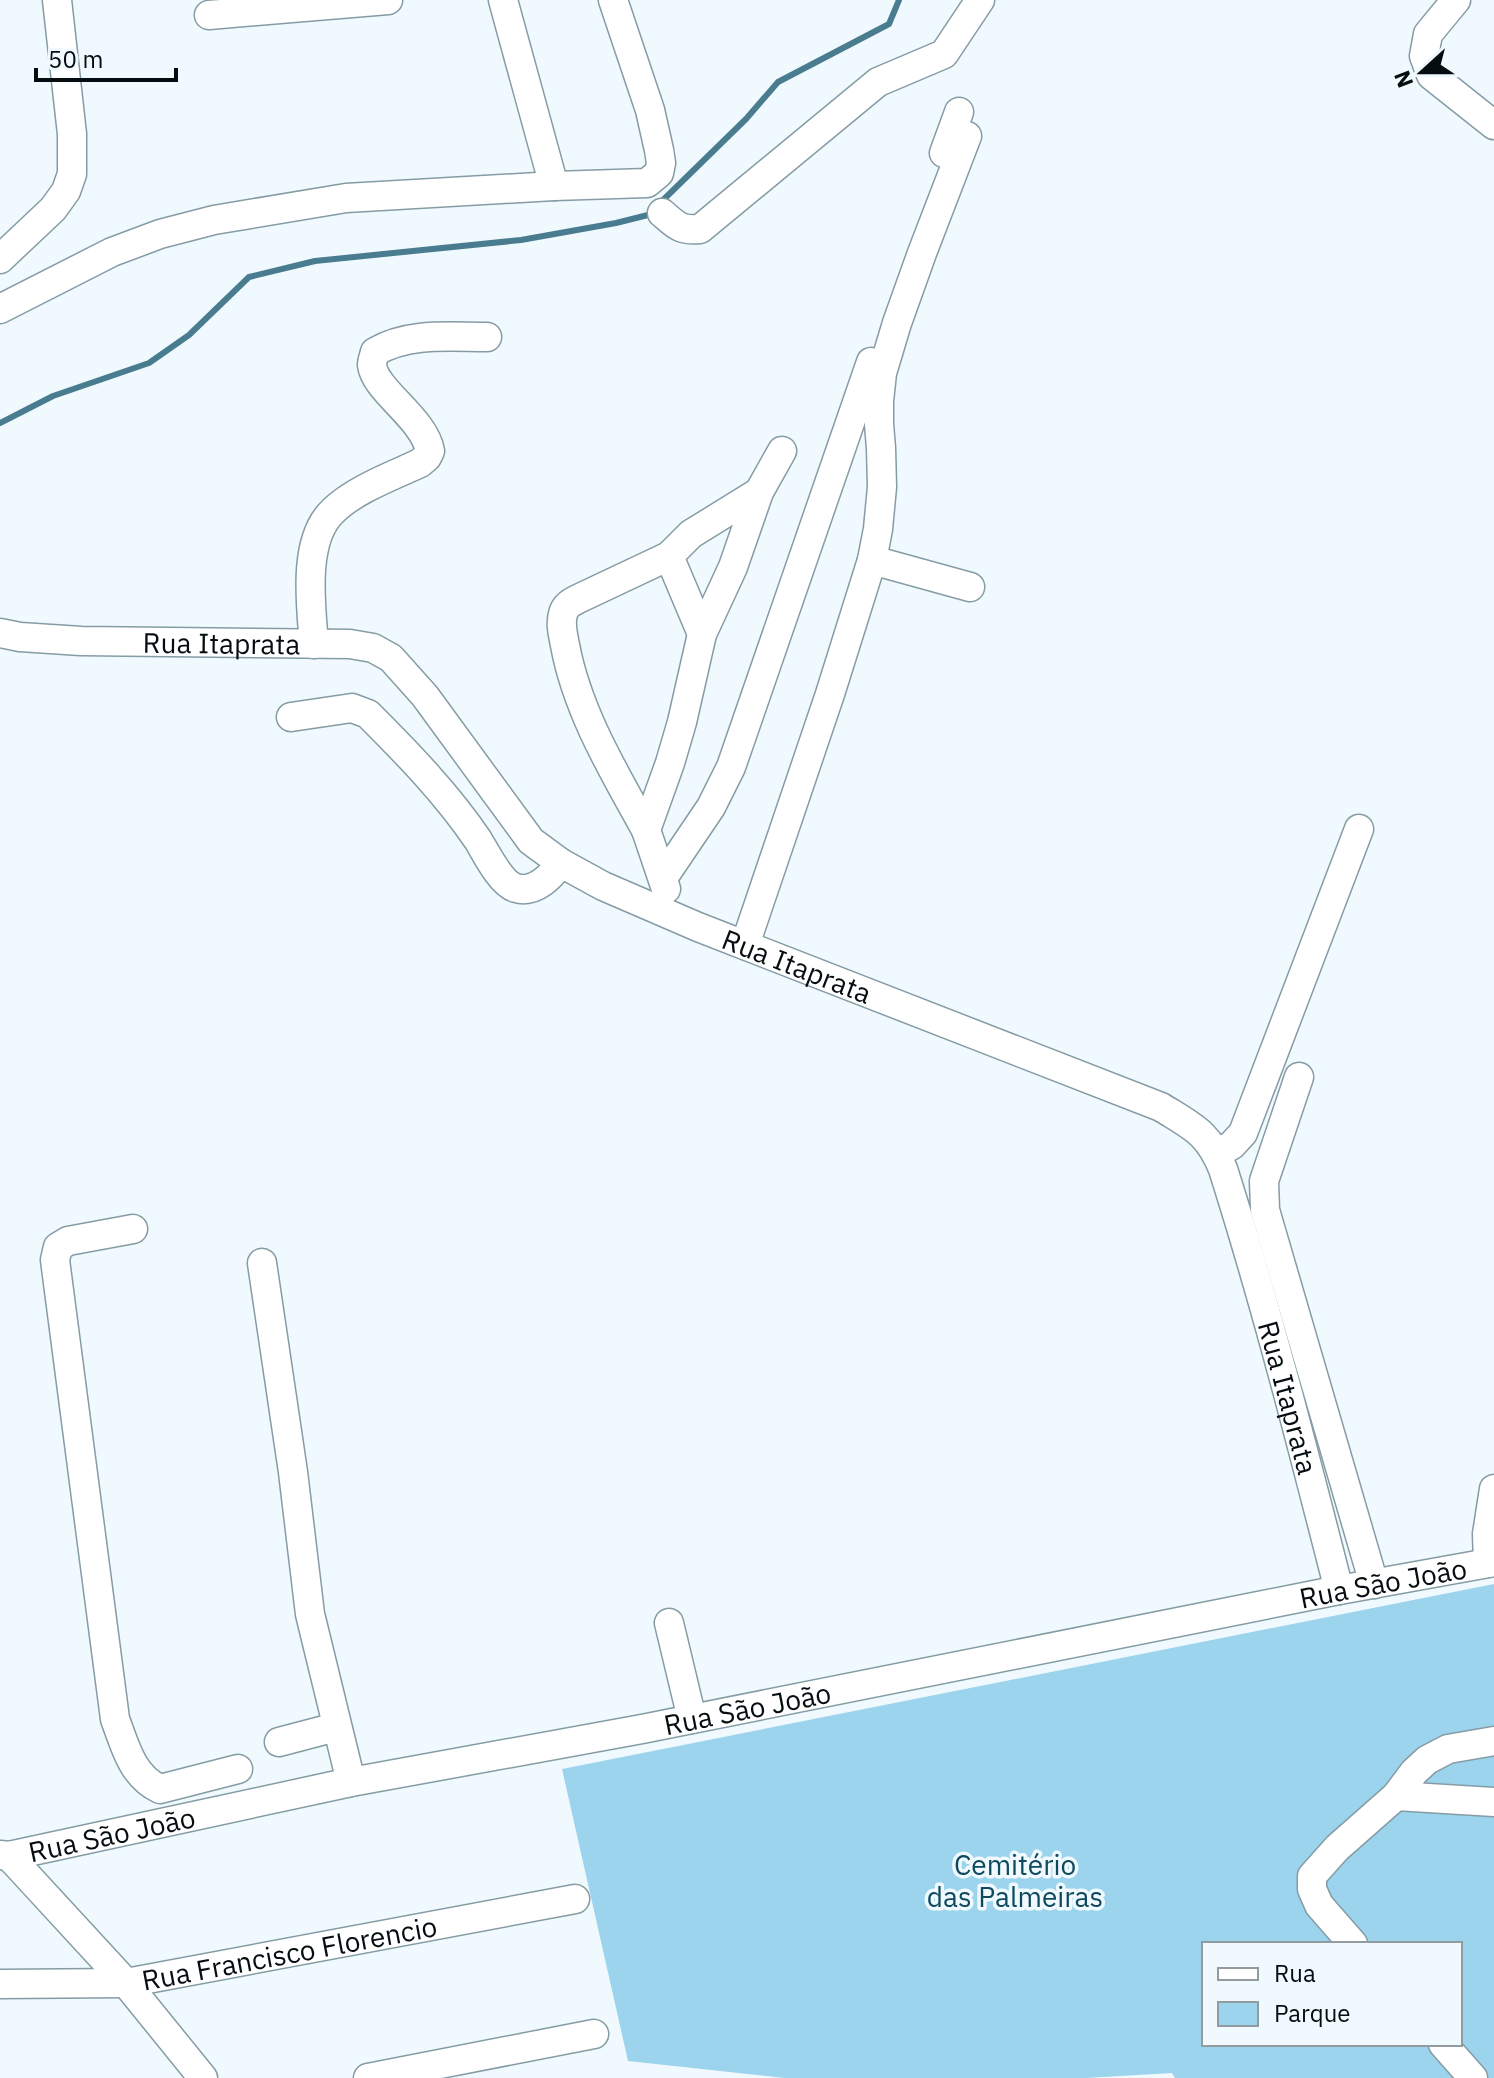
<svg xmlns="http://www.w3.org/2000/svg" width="1494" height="2078" font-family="'IBM Plex Sans',sans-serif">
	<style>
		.green { fill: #9bd4ec; fill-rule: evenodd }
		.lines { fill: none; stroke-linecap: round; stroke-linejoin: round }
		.stream { stroke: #4a7c90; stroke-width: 6 }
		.minor-casing { stroke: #859ca5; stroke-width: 31 }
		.minor { stroke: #fff; stroke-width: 28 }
		.labels { text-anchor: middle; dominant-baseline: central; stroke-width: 7; stroke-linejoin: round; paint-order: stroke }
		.street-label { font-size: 28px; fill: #060d11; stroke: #f0f9fe }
		.park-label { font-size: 28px; fill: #0e495d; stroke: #f0f9fe }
	</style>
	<rect width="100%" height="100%" fill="#f0f9fe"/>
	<path class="green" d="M1494,1584V2078H1175L1172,2073L1086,2078H785L628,2061L562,1769ZM1204,1944H1460V2044H1204Z"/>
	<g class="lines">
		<g class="stream">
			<polyline points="660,203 746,119 778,82 889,24 899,0"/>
			<polyline points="0,423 53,396 149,363 189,335 249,277 315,261 521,240 616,223 648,215 652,211"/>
		</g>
		<defs>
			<g id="minor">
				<polyline points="503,0 554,186"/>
				<polyline points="1456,0 1428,34 1424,56 1431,75 1494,125"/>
				<polyline points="209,15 388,0"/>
				<polyline points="944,153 959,112"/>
				<path d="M662,213C676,225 680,231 700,229L878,82L944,54L980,0"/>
				<polyline points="0,259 53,209 66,191 72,174 72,134 57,0"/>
				<polyline points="0,309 112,252 160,234 214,220 346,198 554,186 647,183 659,173 661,163 659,150 650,110 613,0"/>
				<polyline points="669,556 702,634"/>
				<polyline points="872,560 970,587"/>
				<path id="s1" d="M0,633L20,637L81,641L350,644L373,648L391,658L425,696L531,841L561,863L603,886L698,927L1161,1107C1193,1127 1208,1132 1223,1169C1267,1308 1303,1449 1339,1590"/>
				<path d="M314,644C311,606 302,540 333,511C354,490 392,476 420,463L427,457L430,451C424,418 375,391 372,365C372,361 374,356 375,352C408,332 450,337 487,337"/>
				<path d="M291,717L352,708L368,714C407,753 447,794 478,840C486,853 501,884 516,888C535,894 551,876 561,863"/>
				<path d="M646,830C614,772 577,711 565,645C563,635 560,624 563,614C565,605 572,602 580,598L669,556L691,534L759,492"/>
				<polyline points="663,878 711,807 731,767 871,362"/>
				<polyline points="666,889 646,830 670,763 682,722 702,634 733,567 759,492 782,451"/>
				<polyline points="745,945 830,694 872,560 878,529 882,487 881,448 879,424 879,401 882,373 897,323 922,253 967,136"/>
				<polyline points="1299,1077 1264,1181 1265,1210 1374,1584"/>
				<polyline points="1217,1154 1232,1145 1243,1133 1359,829"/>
				<path d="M133,1229L68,1241L58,1247L55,1260L115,1719C125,1746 132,1776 160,1789L238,1769"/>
				<polyline points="262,1263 293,1472 310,1614 351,1782"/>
				<polyline points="1488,1563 1487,1534 1494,1489"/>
				<polyline points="669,1623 692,1719"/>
				<polyline points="279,1742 336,1727"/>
				<polyline points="1396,1796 1494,1802"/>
				<path id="s2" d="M0,1855L9,1856L351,1782L642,1729L1339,1590L1494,1562"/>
				<polyline points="9,1856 126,1983 203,2078"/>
				<polyline points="1353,1944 1319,1905 1312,1889 1312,1876 1337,1848 1396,1796 1414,1772 1427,1760 1448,1749 1494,1741"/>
				<path id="s3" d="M0,1984L126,1983L575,1899"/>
				<polyline points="1443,2044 1473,2078"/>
				<polyline points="368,2078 594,2034"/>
			</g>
		</defs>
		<use href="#minor" class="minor-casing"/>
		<use href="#minor" class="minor"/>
	</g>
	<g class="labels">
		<g class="street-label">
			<text stroke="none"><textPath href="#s1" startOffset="222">Rua Itaprata</textPath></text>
			<text stroke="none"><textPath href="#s1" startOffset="920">Rua Itaprata</textPath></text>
			<text stroke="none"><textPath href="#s1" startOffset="1638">Rua Itaprata</textPath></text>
			<text stroke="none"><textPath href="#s2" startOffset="1410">Rua São João</textPath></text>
			<text stroke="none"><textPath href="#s2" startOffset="762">Rua São João</textPath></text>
			<text stroke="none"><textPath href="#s2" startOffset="114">Rua São João</textPath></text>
			<text stroke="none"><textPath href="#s3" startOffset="292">Rua Francisco Florencio</textPath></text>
		</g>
		<g class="park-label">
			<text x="1015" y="1864">Cemitério<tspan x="1015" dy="32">das Palmeiras</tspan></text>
		</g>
	</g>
	<rect x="1202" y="1942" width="260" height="104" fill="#f0f9fe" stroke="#929b9f" stroke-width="2"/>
	<rect x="1218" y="1968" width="40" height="12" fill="#ffffff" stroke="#929b9f" stroke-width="2"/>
	<text x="1274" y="1982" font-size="24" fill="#060d11">Rua</text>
	<rect x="1218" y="2002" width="40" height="24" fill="#9bd4ec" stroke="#929b9f" stroke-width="2"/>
	<text x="1274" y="2022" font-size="24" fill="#060d11">Parque</text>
	<g transform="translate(1422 72) rotate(249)" stroke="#f0f9fe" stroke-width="6" paint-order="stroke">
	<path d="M0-6L14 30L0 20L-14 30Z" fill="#060d11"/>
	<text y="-12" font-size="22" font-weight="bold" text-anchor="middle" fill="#060d11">N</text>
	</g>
	<path d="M36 68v12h140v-12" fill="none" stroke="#060d11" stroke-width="4"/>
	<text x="48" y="68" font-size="24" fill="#060d11" stroke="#f0f9fe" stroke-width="6" paint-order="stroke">50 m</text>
</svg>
